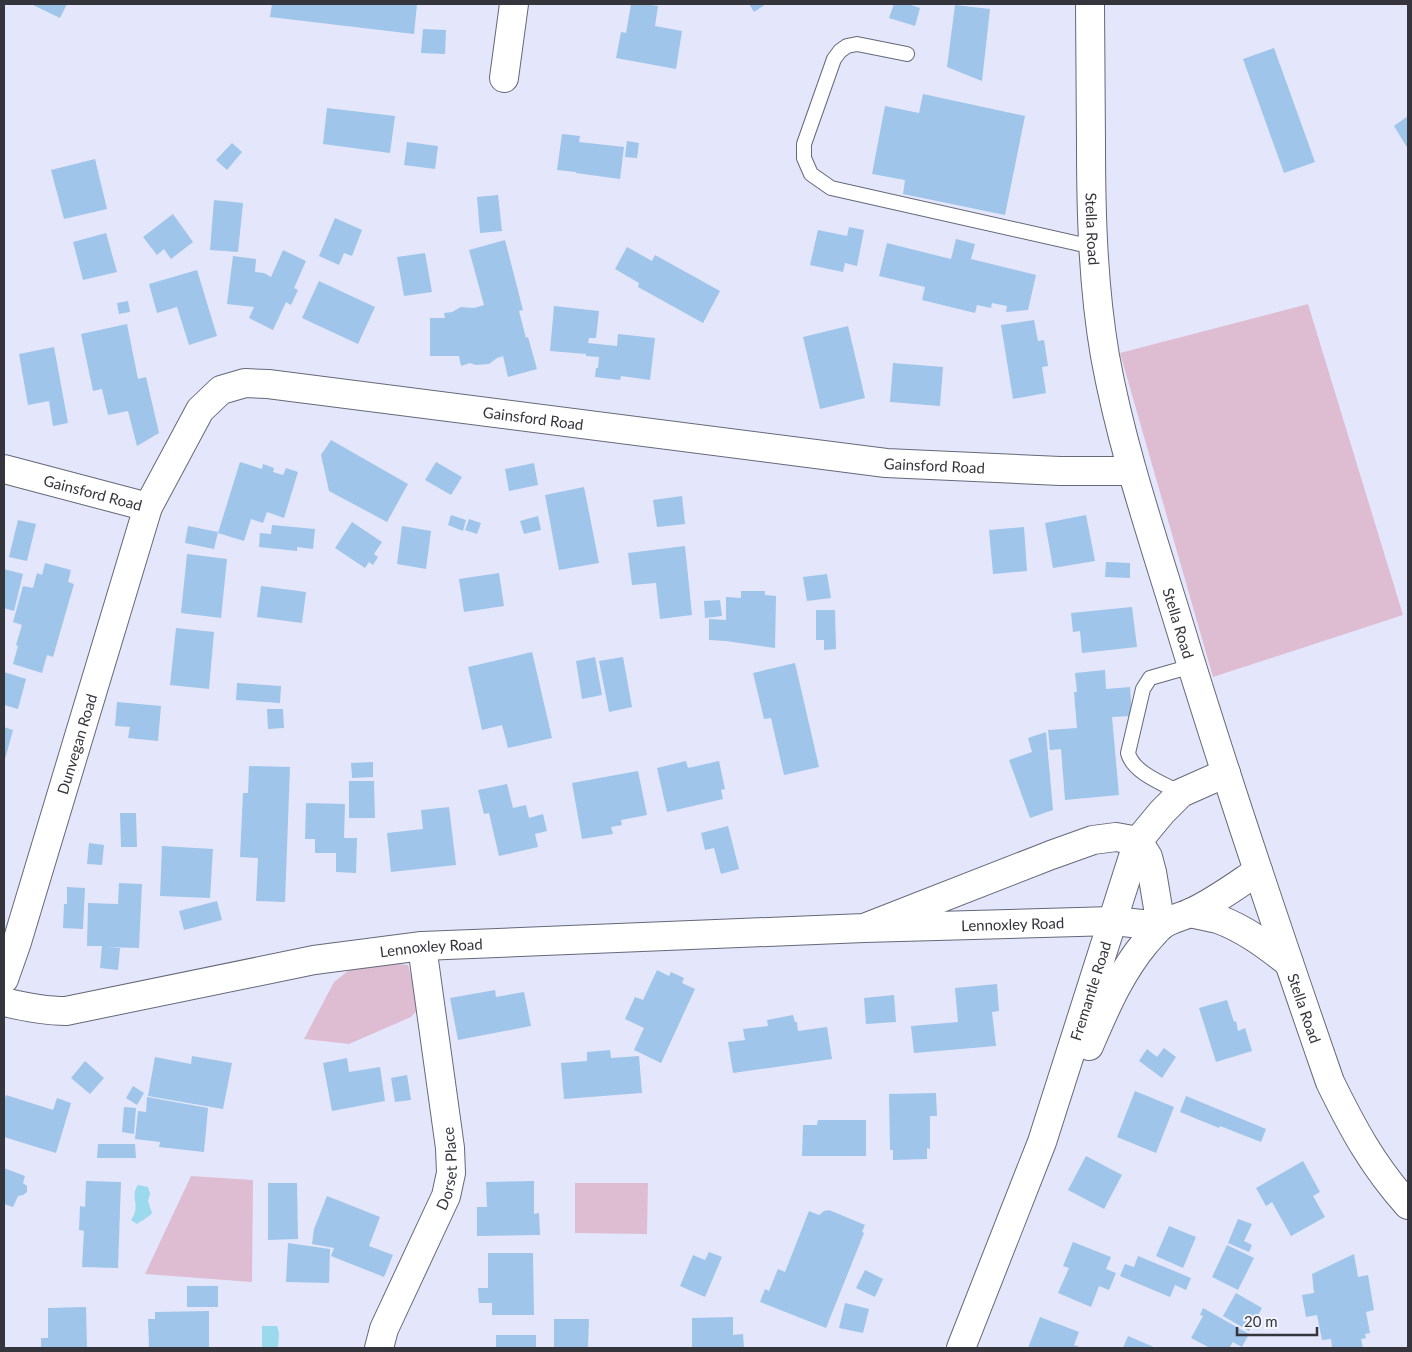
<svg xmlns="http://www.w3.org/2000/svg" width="1412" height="1352" font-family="Lato,sans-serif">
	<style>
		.green { fill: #debdd2 }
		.water { fill: #9bd9ec }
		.building { fill: #9fc5eb }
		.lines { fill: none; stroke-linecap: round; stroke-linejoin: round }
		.lane-casing { stroke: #656879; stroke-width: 16 }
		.street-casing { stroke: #656879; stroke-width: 30 }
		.secondary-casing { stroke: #656879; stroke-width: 30 }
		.lane { stroke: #fff; stroke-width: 14 }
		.street { stroke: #fff; stroke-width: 28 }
		.secondary { stroke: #fff; stroke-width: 28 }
		.labels { text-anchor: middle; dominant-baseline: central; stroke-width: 4; stroke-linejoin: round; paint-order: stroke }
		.street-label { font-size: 15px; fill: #34353d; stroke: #f3f5fd }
	</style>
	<rect width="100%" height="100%" fill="#e4e7fb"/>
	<g class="green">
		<polygon points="1308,304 1403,615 1213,677 1120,353"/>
		<polygon points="362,960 408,965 420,1007 411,1017 349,1044 304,1039 334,982"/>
		<polygon points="191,1176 253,1180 252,1282 145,1274"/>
		<polygon points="575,1183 648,1183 647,1234 575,1233"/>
	</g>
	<g class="water">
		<path d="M138,1185L148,1187L150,1194L148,1201L152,1213C150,1216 140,1222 137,1224L131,1220C142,1205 129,1198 138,1185Z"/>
		<polygon points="262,1326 277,1326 279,1333 278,1348 262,1348"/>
	</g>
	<g class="building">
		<polygon points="31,4 67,4 60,18"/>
		<polygon points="272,4 417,4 414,34 270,17"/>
		<polygon points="631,4 646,4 658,6 655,26 682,31 676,69 616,58 621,32 626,33"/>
		<polygon points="749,4 766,4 754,12"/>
		<polygon points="894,4 908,4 920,8 915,26 889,18"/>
		<polygon points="955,5 990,9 982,81 947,67"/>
		<polygon points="423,29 446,30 445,54 421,53"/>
		<polygon points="1274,48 1315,162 1284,173 1243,59"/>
		<polygon points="923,94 1025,116 1005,215 903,194 905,180 872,174 885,106 919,113"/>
		<polygon points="327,108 395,116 390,153 323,144"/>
		<polygon points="1408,116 1408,149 1394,126"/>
		<polygon points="562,134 580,136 579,142 624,147 620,179 576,173 576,172 557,170"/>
		<polygon points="627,141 639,143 637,158 625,157"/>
		<polygon points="407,142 438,146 435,169 404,165"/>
		<polygon points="232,143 242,152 227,170 216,160"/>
		<polygon points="95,159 107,209 64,219 51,170"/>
		<polygon points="498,195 502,231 480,233 477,197"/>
		<polygon points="214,200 243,203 238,252 210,250"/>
		<polygon points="173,214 193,242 171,259 164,249 157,255 143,237"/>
		<polygon points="335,218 362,230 352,256 344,253 339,265 319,256"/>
		<polygon points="849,227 864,230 857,266 845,263 843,272 810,265 818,230 847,236"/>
		<polygon points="106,233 117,272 83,280 73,242"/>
		<polygon points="956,239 975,244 971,259 1036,275 1028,310 1006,312 1007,306 992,303 991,308 977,305 975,313 922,300 925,287 879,276 887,243 951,259"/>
		<polygon points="505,240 523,310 519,311 526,338 528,337 537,369 508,377 503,356 497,358 489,364 476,365 470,363 461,366 459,356 430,356 430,318 445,318 444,313 452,312 461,307 474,308 484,305 469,250"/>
		<polygon points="627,247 652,261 655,255 720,291 703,323 638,287 639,283 615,269"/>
		<polygon points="283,250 306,261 294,288 298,290 291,305 286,302 273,330 249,318 254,307 227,304 233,256 256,259 255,272 264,273 271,277"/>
		<polygon points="425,253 432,292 404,296 397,257"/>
		<polygon points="197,270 217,336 189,345 177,307 157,313 149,284"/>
		<polygon points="319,281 375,307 358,344 302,318"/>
		<polygon points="128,301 130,312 119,314 117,303"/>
		<polygon points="554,306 599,311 596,338 589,338 588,343 617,346 618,334 655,338 650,380 621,376 620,380 595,377 596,368 598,368 599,357 586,356 586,354 550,351"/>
		<polygon points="1034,320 1038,341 1044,340 1048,366 1042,367 1046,393 1013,399 1001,325"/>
		<polygon points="127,324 138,379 146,377 159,433 137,446 128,411 108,415 102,389 93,391 81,334"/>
		<polygon points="848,326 865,398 820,409 803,337"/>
		<polygon points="54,347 68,423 53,426 49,401 28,405 19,354"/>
		<polygon points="893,363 943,367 940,406 890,402"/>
		<polygon points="331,440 408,484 387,522 329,491 321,455"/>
		<polygon points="240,462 262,469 263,464 274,468 273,472 283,475 286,468 298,472 284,518 267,512 263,523 251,519 244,541 218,533"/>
		<polygon points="436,462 462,477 451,495 425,480"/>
		<polygon points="534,463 538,485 509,491 505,469"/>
		<polygon points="584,487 599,563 559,570 545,495"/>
		<polygon points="682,496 685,524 657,527 653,500"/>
		<polygon points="451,515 466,520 463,531 448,525"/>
		<polygon points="1086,515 1095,561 1053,568 1045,523"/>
		<polygon points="538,516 541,530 524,534 520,521"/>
		<polygon points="469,519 481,523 477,534 465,530"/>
		<polygon points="18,520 36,524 27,561 9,557"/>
		<polygon points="352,522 382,542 374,554 378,557 373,565 369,562 365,568 335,548"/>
		<polygon points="272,525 315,529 313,549 297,547 297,551 259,547 260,533 271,534"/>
		<polygon points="188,526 218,532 214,549 185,543"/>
		<polygon points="402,526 431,531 426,569 397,564"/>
		<polygon points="1024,527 1027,571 993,574 989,530"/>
		<polygon points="685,546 692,615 660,619 656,583 632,585 628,553"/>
		<polygon points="187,554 227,559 221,618 181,613"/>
		<polygon points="1106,562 1130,563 1130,578 1105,577"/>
		<polygon points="45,563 71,570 68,582 74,584 53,657 47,655 42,673 13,664 18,646 16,645 22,625 13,622 23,586 33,588 37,573 42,575"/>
		<polygon points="4,569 23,574 14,611 4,608"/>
		<polygon points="499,573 504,606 464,612 459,579"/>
		<polygon points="827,574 831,598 807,601 803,577"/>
		<polygon points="261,586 306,592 302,623 257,617"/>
		<polygon points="741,591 765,591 765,595 776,596 775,648 726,641 709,640 709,619 726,620 726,597 741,598"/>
		<polygon points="720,600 722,616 705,618 704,601"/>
		<polygon points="1132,607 1137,647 1082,653 1080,631 1073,632 1071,613"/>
		<polygon points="816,610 835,610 836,649 824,650 824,640 816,640"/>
		<polygon points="176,628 214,632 209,689 170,685"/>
		<polygon points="532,652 552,738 508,748 502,725 482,730 468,667"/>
		<polygon points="595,657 602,695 582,699 576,661"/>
		<polygon points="623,657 632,707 609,712 599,661"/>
		<polygon points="795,663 819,767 784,775 771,718 764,719 753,673"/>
		<polygon points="1105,670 1106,689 1130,687 1132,716 1112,717 1119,795 1065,800 1061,749 1050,750 1048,730 1077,728 1074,692 1077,692 1075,673"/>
		<polygon points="4,672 26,679 18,709 4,705"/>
		<polygon points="237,683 281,686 280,703 236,700"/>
		<polygon points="117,702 161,706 158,741 128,738 130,727 115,726"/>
		<polygon points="267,709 283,709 284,728 268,729"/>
		<polygon points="4,727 13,730 4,763"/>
		<polygon points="1046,732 1053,810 1030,818 1009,760 1032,752 1028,738"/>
		<polygon points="686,761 688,768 719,761 725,789 721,790 723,799 667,812 657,768"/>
		<polygon points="373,762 373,777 352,778 351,763"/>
		<polygon points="249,766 290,767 285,902 256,901 258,858 240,857 243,793 248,793"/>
		<polygon points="638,771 647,815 621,820 622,825 611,827 613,834 582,839 572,783"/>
		<polygon points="349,781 374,781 375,818 349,818"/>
		<polygon points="507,784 513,808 526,805 529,818 543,814 547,831 535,834 538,847 499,856 489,813 484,814 478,790"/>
		<polygon points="306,803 345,804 344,838 357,838 356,873 336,872 336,853 315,853 315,839 305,839"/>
		<polygon points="449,807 456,865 391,872 387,833 423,829 421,810"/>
		<polygon points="120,813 136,813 137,847 121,847"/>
		<polygon points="728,826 739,869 721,874 714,848 705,850 701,833"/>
		<polygon points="89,843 104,845 102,865 87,864"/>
		<polygon points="162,846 213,849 210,898 160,896"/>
		<polygon points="119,883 142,884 139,948 105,947 120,948 118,970 100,968 102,946 87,946 88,903 118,904"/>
		<polygon points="67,887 85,888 83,929 63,928 64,904 67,904"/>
		<polygon points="217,901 222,920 184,930 179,911"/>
		<polygon points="657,970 669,976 671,972 684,978 682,983 695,989 661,1063 634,1050 644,1028 625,1019 635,997 643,1000"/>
		<polygon points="997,984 999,1011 992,1012 996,1046 914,1053 911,1026 958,1022 955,988"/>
		<polygon points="495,990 496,997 524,992 531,1026 458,1040 450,998"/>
		<polygon points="894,995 896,1022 866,1024 864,998"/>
		<polygon points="1227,1000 1234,1022 1236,1021 1238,1031 1245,1028 1252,1051 1216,1062 1199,1008"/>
		<polygon points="793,1015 795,1022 797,1022 798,1031 827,1027 832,1059 733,1073 728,1042 745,1040 743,1029 768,1026 767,1020"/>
		<polygon points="1164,1048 1176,1057 1162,1078 1139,1061 1147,1049 1157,1057"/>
		<polygon points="610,1050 611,1058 639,1056 642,1093 564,1099 561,1063 587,1061 587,1052"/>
		<polygon points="192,1056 232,1063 223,1109 148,1096 155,1057 191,1064"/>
		<polygon points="347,1058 349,1072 380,1067 385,1101 332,1111 323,1063"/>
		<polygon points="85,1061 104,1078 90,1094 71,1078"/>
		<polygon points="407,1075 411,1100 395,1102 391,1078"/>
		<polygon points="133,1086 144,1093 137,1105 126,1098"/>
		<polygon points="1135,1091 1174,1107 1156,1153 1117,1137"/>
		<polygon points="936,1093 937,1116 930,1116 930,1149 927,1148 927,1159 893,1160 893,1150 890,1150 889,1094"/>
		<polygon points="6,1095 53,1110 57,1098 71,1103 56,1153 4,1137 4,1103"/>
		<polygon points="1186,1096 1266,1129 1261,1142 1220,1126 1219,1128 1180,1112"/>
		<polygon points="147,1097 208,1108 204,1152 159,1147 160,1142 135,1139 138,1111 146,1112"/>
		<polygon points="124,1107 136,1108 134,1134 122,1132"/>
		<polygon points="818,1120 866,1120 866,1156 802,1156 803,1125 817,1125"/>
		<polygon points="98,1144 135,1144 136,1158 97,1158"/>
		<polygon points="1086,1156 1122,1175 1104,1209 1068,1190"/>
		<polygon points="1303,1161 1320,1192 1313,1196 1325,1217 1291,1236 1272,1202 1266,1206 1256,1188"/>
		<polygon points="4,1168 25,1176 23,1183 27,1186 27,1192 23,1195 18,1196 13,1207 4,1204"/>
		<polygon points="86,1181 121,1182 118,1268 82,1267 84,1231 79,1230 80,1206 85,1207"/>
		<polygon points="534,1181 534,1214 539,1213 540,1235 477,1236 477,1207 487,1207 486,1182"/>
		<polygon points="268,1183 297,1183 298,1239 268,1240"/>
		<polygon points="327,1196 380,1217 369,1246 393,1255 384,1277 331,1256 334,1248 312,1244 314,1229"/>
		<polygon points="829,1210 865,1225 862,1232 864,1233 826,1328 760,1302 765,1289 769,1291 778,1269 785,1272 809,1211 819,1215 824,1211"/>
		<polygon points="1238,1219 1252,1224 1244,1241 1252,1245 1249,1252 1228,1243"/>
		<polygon points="1169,1226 1196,1237 1183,1268 1156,1256"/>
		<polygon points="1073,1242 1111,1257 1106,1269 1116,1273 1109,1290 1099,1286 1091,1307 1058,1293 1069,1268 1063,1266"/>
		<polygon points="288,1243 330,1249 329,1283 286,1282"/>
		<polygon points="1227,1245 1254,1258 1238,1290 1212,1277"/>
		<polygon points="709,1252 722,1257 705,1297 680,1286 693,1255 705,1260"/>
		<polygon points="488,1253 533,1253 534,1315 492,1315 492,1303 479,1303 478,1288 488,1288"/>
		<polygon points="1354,1254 1358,1277 1368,1275 1374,1310 1366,1312 1370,1333 1365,1334 1366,1338 1361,1339 1363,1348 1332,1348 1331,1339 1322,1340 1317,1315 1306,1317 1302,1295 1314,1293 1312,1274"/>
		<polygon points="1138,1256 1191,1278 1186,1290 1175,1285 1170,1297 1120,1276 1125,1264 1134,1267"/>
		<polygon points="865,1270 883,1279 875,1297 856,1288"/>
		<rect x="187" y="1286" width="31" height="21"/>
		<polygon points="1236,1293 1262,1308 1249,1331 1223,1316"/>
		<polygon points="845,1303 869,1309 863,1333 839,1328"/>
		<polygon points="86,1307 87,1348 41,1348 41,1338 48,1338 48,1308"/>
		<polygon points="1203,1308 1249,1334 1242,1347 1233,1342 1229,1348 1210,1348 1191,1338 1203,1316 1200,1315"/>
		<polygon points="209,1311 209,1348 149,1348 148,1319 155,1319 155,1312"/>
		<polygon points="733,1317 733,1335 743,1334 744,1348 692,1348 692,1318"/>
		<polygon points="1040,1317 1079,1332 1074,1345 1083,1348 1028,1348"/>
		<polygon points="554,1319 589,1319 588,1348 554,1348"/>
		<rect x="496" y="1335" width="40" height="13"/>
		<polygon points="1128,1336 1156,1348 1123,1348"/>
	</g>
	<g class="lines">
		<defs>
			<g id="lane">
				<polyline points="907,54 857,44 847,46 840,51 834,59 804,144 804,158 811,174 831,188 1093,247"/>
				<path d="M1181,793C1164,784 1133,773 1128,753L1143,689L1150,678L1192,666"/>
			</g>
			<g id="street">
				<polyline points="504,78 514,4"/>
				<path id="s1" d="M4,469L148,507"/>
				<path id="s2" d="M4,979L17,942L148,507L200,410L221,390L245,383L268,384L886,463L1060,471H1132"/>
				<path id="s3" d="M4,1002C25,1007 44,1011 66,1011L314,960L422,946L864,928L1113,921L1161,926L1152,872L1148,857L1138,841L1116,837L1093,840L1051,855L864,928"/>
				<path id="s4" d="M379,1348L384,1329L446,1196L451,1173L450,1148L422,946"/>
			</g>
			<g id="secondary">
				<path id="s5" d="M1090,4C1090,50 1091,97 1091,144C1091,214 1093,286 1105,356C1123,455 1157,550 1186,647C1231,793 1280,938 1330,1082C1353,1129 1373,1166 1408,1205"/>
				<path d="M1190,913C1199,915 1209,917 1218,919C1245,929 1266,945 1289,963"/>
				<path d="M1089,1046C1105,1009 1120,973 1146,942C1151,937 1156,930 1162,925C1170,919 1181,917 1190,913C1213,903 1237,885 1258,871"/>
				<path id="s6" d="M961,1348L1042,1142L1138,841L1162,812L1181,793L1226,773"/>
			</g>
		</defs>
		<use href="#lane" class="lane-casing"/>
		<use href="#street" class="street-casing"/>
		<use href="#secondary" class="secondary-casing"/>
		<use href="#lane" class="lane"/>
		<use href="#street" class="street"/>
		<use href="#secondary" class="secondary"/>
	</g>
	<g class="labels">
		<g class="street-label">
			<text stroke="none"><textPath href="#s5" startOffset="225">Stella Road</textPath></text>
			<text stroke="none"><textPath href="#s2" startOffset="948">Gainsford Road</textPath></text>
			<text stroke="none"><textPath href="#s2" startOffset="1352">Gainsford Road</textPath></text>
			<text stroke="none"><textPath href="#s1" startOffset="92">Gainsford Road</textPath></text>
			<text stroke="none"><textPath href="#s5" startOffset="630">Stella Road</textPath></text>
			<text stroke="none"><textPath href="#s2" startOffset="246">Dunvegan Road</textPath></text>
			<text stroke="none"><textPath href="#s3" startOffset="1016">Lennoxley Road</textPath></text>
			<text stroke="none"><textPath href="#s3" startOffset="434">Lennoxley Road</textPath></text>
			<text stroke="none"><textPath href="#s6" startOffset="380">Fremantle Road</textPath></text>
			<text stroke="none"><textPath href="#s5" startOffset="1035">Stella Road</textPath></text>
			<text stroke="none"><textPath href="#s4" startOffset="194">Dorset Place</textPath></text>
		</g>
	</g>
	<rect width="1412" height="1352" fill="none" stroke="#34353d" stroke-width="10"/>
	<path d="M1237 1327v8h80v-8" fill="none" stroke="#34353d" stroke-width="2.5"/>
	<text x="1244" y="1327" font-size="15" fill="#34353d" stroke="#f3f5fd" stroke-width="4" paint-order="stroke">20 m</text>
</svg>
